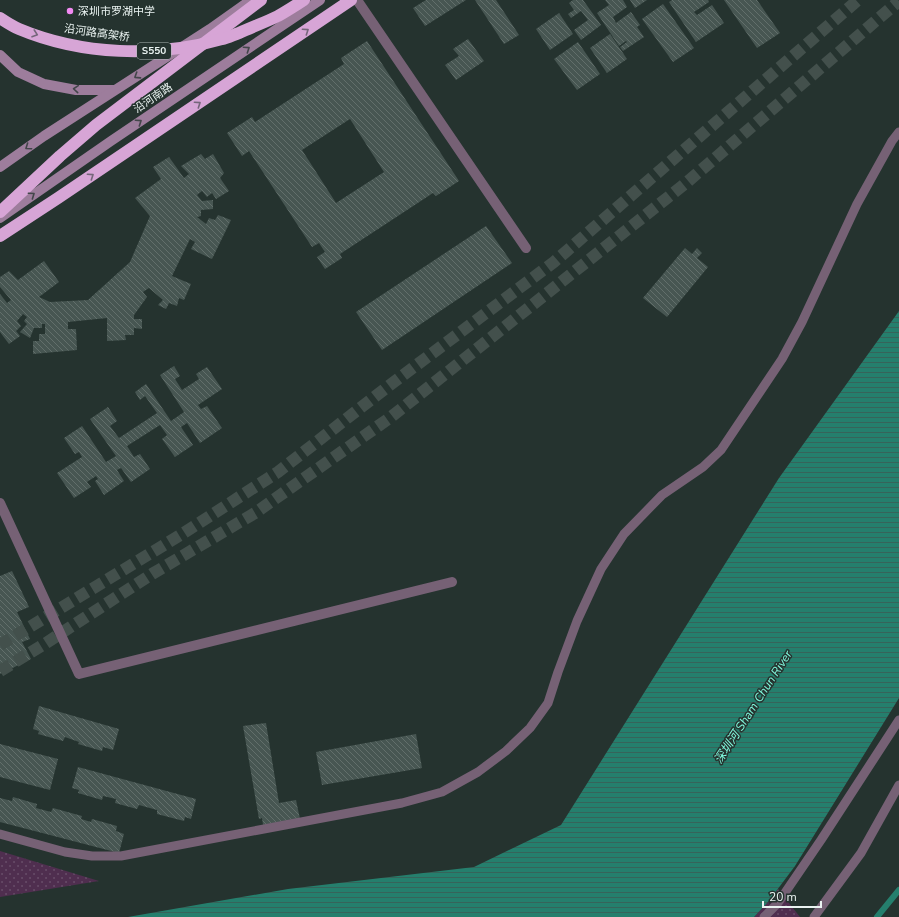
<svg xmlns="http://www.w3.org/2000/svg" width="899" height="917" font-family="'Nunito Sans','Noto Sans SC',sans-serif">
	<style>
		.grass { fill: url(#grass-dots) }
		.water { fill: url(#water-rules) }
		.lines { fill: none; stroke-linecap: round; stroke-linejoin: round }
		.stream { stroke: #257f6d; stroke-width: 6 }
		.building { fill: url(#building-back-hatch); fill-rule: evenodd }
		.highway-tunnel { stroke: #43504c; stroke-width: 12; stroke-dasharray: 12 6; stroke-linecap: butt }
		.lane { stroke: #766175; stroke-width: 9 }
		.street { stroke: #766175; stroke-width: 10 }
		.secondary { stroke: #9d7d9c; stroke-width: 10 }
		.highway { stroke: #d7a5d6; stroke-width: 12 }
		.highway-bridge { stroke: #d7a5d6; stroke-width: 12 }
		.oneway { stroke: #75667a }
		.oneway2 { stroke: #43464a }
		.poi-dot { fill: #f28af2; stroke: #25332f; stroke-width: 1.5 }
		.labels { text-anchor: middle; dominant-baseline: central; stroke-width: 3; stroke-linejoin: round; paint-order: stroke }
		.shield { fill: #25332f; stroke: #afb9b7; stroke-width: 1 }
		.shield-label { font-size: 10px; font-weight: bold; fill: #eaf3f1 }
		.poi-label { font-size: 11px; fill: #eaf3f1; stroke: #25332f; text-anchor: start }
		.street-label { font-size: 11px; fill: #eaf3f1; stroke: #25332f }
		.water-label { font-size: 12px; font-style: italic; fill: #81fbdf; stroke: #25332f }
	</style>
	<defs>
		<pattern id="grass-dots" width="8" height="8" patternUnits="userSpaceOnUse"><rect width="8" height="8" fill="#4f2e4f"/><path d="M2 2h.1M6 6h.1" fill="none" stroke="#684d69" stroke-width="1.8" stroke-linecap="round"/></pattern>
		<pattern id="water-rules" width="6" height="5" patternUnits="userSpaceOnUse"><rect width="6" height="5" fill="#257f6d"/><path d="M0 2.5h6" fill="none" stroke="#36645a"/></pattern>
		<pattern id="building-back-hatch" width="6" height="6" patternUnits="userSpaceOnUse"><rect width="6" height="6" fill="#475652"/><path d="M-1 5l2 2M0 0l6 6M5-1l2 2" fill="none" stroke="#626f6b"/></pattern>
	</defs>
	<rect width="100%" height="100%" fill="#25332f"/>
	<g class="grass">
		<polygon points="0,851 99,881 0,897"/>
		<polygon points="778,889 800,917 754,917 768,902"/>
	</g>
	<polygon class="water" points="899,311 899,698 795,866 768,902 754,917 128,917 288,889 474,867 561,825 779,478"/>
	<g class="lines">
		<polyline class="stream" points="877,917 899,890"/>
	</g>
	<g class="building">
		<polygon points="426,0 466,0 425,26 413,8"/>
		<polygon points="475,0 496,0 519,35 504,44"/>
		<polygon points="573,0 583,0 601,25 581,40 574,30 588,20 581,11 571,18 568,14 574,10 569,3"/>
		<polygon points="605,0 623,0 627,7 613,17 616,23 631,12 640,25 637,27 644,37 623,51 620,47 627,42 626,41 619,46 597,13 609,5"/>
		<polygon points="630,0 647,0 635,8"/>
		<polygon points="672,0 708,0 709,2 694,12 697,15 712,5 724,23 696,42 669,2"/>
		<polygon points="724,0 757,0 780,33 757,48"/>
		<polygon points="663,4 694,48 673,62 642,19"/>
		<polygon points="559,13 573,34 550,50 536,29"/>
		<polygon points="610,34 627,59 607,73 590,48"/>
		<polygon points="468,39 484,61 456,80 445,65 459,56 453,49"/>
		<path d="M367,41L459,181L436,196L433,193L340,254L342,258L325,269L317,257L325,252L319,243L312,247L249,151L242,156L227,133L252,117L255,122L344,64L341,58ZM350,119L384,172L336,203L302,150Z"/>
		<polygon points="578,42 600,74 577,90 554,59"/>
		<polygon points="201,154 205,159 213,154 224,173 220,178 229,191 216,199 212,193 207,197 202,191 197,195 202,201 213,200 213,209 201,210 201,216 197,217 206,224 209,218 215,220 218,215 231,220 212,259 191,249 195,242 190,239 172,276 191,284 184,300 179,298 177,306 169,303 166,309 158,305 163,300 149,288 143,292 147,297 134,315 134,319 142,319 142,329 134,328 134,335 125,335 126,340 107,341 107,318 68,322 68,329 76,329 77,350 33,354 33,341 39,341 39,334 45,334 45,324 42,324 42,328 34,328 30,338 20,332 27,324 24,321 27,317 23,314 17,321 21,326 16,331 20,336 9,344 0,332 0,294 7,303 11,300 0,287 0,277 9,271 18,280 44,261 59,282 39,297 50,302 88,300 130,262 150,216 135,198 161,179 153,167 169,157 184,178 189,174 181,166"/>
		<polygon points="486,226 512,263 382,350 356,312"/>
		<polygon points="685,248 692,254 697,248 702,253 697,258 708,267 667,317 643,298"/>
		<polygon points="174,366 180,376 175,379 182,390 199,379 196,374 207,367 222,389 198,405 201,409 207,406 222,428 200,443 187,423 181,427 193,445 175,457 162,439 167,435 160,425 127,446 134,457 140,454 150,469 131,482 121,468 117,470 124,481 104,495 95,481 98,479 96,476 87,482 91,487 74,498 57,473 82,457 79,452 75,454 64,438 82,426 106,462 116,456 90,419 108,407 117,421 110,426 119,438 157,413 145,396 140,400 135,392 146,384 171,421 184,412 160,375"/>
		<polygon points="12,571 29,607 17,612 30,639 22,642 31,659 0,674 0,576"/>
		<polygon points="39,706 119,729 113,750 103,747 102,751 78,744 79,742 65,737 63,741 38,734 39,731 33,729"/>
		<polygon points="266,723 279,803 296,800 300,819 263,825 262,818 259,819 243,726"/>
		<polygon points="416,734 422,768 322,785 316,752"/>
		<polygon points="0,744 58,759 50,790 0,777"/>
		<polygon points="78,767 196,799 191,819 185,817 184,821 157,814 157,810 139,805 137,809 115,803 116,799 103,796 102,800 78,793 79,790 72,788"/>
		<polygon points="13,797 37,804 36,808 51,812 53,808 82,816 81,819 91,822 92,819 117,826 116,831 124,834 119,853 0,822 0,798 12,801"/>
	</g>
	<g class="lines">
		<g class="highway-tunnel">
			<polyline points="0,645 182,534 278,472 386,388 554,262 858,0"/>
			<polyline points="0,671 46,643 152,574 255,513 391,417 686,183 899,1"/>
		</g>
		<g class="lane">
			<polyline points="0,834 65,852 92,856 121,856 402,803 442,792 478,772 506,751 530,728 548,703 558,672 577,621 601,569 624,534 662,495 703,467 721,450 782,359 802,322 857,204 892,141 899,132"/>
			<polyline points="764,917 778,903 821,840 899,720"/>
			<polyline points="814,917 861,853 899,785"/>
		</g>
		<g class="street">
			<polyline points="357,0 526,248"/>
			<polyline points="0,503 79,674 452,582"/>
		</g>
		<g class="secondary">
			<polyline points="0,55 18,72 44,84 76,90 114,90"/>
			<polyline points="0,167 44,136 210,29 251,0"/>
			<polyline points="0,218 111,141 320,0"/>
		</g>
		<g class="highway">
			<polyline points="0,212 60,156 96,125 261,0"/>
			<polyline points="0,236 58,198 351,0"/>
		</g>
		<path class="highway-bridge" d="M0,18C6,22 12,26 19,29C81,55 157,58 222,39C228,38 233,35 239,33C252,27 266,22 278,16C287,11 296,5 304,0"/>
	</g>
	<defs><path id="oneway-chevron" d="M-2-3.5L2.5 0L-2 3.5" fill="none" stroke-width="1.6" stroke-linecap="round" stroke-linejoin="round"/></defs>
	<g class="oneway">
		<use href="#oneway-chevron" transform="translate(306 31) rotate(-34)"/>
		<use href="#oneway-chevron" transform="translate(35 34) rotate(19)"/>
		<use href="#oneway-chevron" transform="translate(198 104) rotate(-34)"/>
		<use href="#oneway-chevron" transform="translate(91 176) rotate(-34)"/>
	</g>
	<g class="oneway2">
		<use href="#oneway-chevron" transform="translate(247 49) rotate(-34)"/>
		<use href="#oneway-chevron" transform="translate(137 76) rotate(147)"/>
		<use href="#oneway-chevron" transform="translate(76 89) rotate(-175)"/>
		<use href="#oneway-chevron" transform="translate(139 122) rotate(-34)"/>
		<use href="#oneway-chevron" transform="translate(28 147) rotate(145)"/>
		<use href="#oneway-chevron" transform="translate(32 195) rotate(-35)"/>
	</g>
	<circle class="poi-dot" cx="70" cy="11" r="4"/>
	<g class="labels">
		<rect class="shield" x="137" y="43" width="34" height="16" rx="3"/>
		<g class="shield-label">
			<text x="154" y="51">S550</text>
		</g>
		<g class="poi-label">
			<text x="78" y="11">深圳市罗湖中学</text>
		</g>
		<g class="street-label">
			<text transform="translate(97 33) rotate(8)">沿河路高架桥</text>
			<text transform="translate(153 98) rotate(-34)">沿河南路</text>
		</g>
		<g class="water-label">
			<text transform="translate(753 707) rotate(-57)">深圳河 Sham Chun River</text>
		</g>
	</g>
	<path d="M763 901v6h58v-6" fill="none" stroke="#eaf3f1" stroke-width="2"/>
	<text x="769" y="901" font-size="12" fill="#eaf3f1" stroke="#25332f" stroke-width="3" paint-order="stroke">20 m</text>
</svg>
